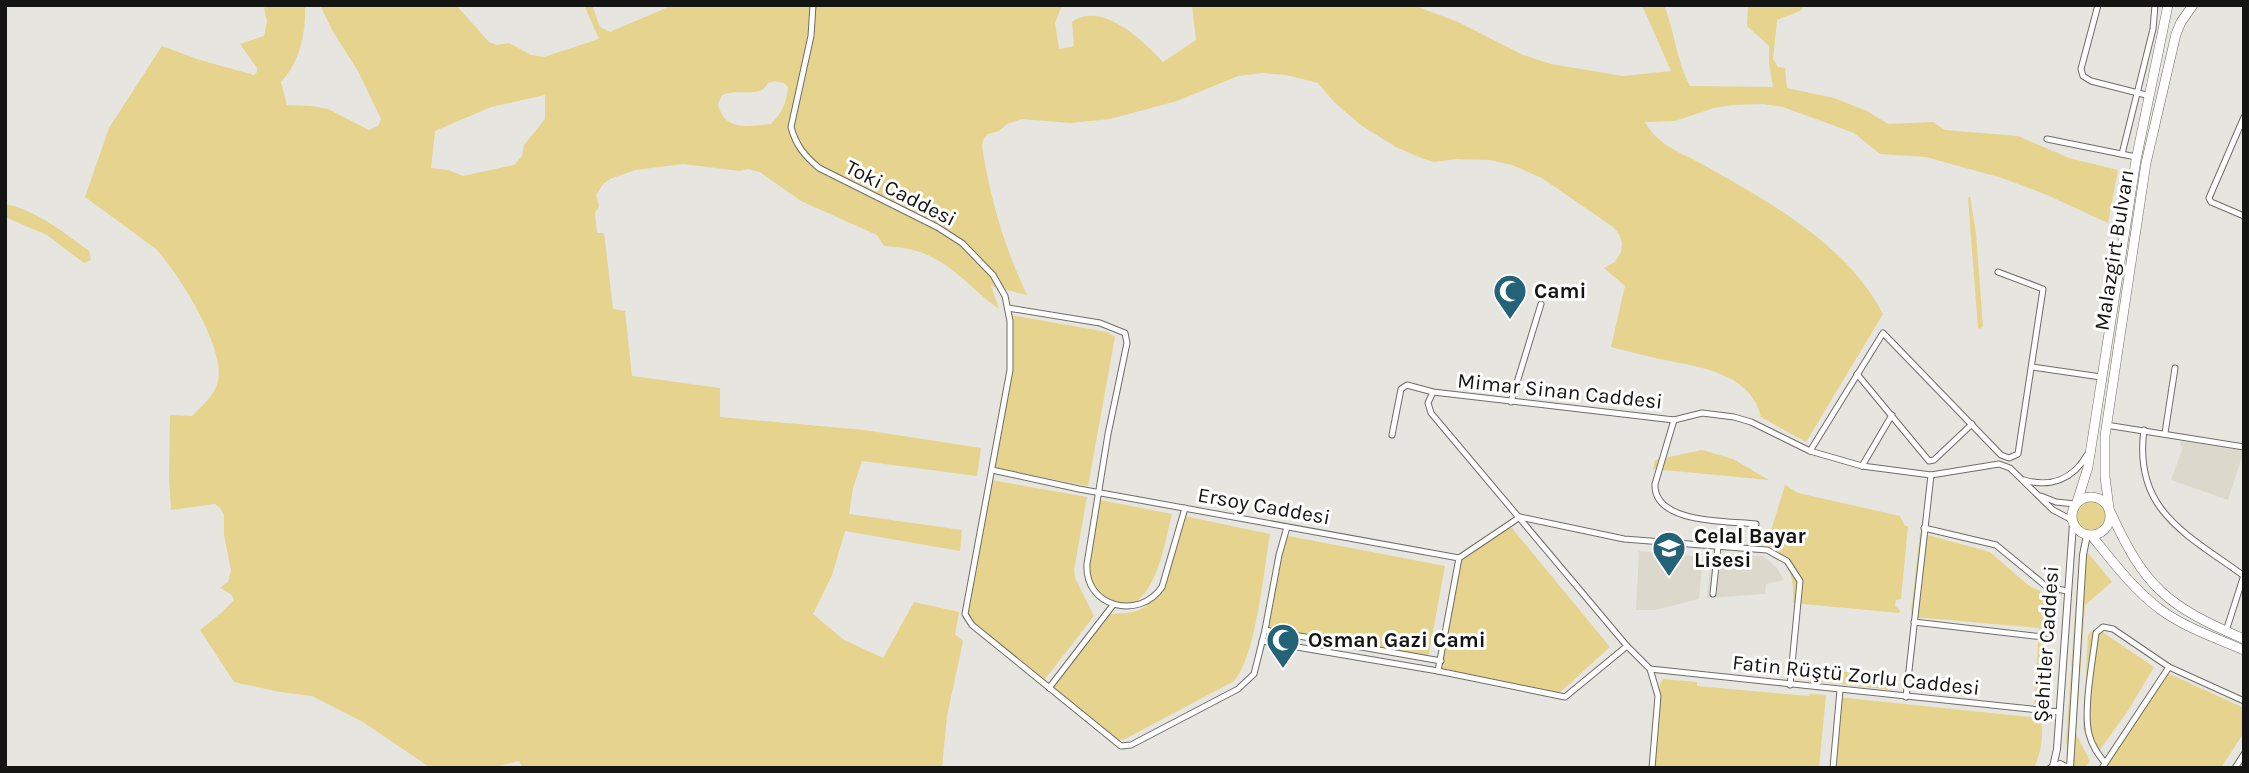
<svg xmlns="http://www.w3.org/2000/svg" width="2249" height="773" font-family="Karla,sans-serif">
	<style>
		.built { fill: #dcd9cc }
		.green { fill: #e6d38e; fill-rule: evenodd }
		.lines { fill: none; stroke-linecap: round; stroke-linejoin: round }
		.minor-casing { stroke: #6e6d68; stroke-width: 7 }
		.tertiary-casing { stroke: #6e6d68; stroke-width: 8 }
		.trunk-casing { stroke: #6e6d68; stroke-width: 10 }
		.minor { stroke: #fff; stroke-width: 5 }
		.tertiary { stroke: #fff; stroke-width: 6 }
		.trunk { stroke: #fff; stroke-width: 9 }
		.labels { text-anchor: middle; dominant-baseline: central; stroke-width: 6; stroke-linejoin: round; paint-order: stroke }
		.street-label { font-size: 21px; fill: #141412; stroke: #fff }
		.poi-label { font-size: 21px; font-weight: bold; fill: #141412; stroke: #fff; text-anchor: start }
	</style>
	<rect width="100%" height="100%" fill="#e6e5df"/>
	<g class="built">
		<polygon points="2181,441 2244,451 2228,500 2171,480 2183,447 2180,446"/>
		<polygon points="1639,551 1703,557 1699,599 1655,610 1636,610"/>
		<polygon points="1712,553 1763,556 1777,568 1784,580 1766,584 1765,594 1707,598"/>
	</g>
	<g class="green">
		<path d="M267,5H305C306,33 300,62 281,82L287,105L312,106L328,109L369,130L378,126L381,119L358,71L332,30L320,5H456L489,42L497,45L509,43L531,55L544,57L599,39L584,5H592L600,27L610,32L673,5H1062L1055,23L1059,49L1074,46L1072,22C1102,0 1144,42 1163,62L1196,40L1192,5H1413L1458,22L1523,55L1551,64L1623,76L1671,71L1642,5H1664C1675,32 1676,60 1690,86L1773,87L1769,63V46L1747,26L1748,5H1803L1802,10L1777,20L1773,59L1778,67L1785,68L1787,88L1834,98L1867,111L1888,124L1933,122L1945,130L2018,136L2069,158L2118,170L2108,223L2047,195L2002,178L1926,157L1880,154L1854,133L1783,107L1763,104L1732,105L1714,108L1675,121L1645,122C1659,148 1686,154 1709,168C1774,205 1847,245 1883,314L1806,442L1761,417C1753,378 1708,368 1675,362C1653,358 1632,352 1611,347L1625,286L1604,268L1615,262L1621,252L1622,243L1619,234L1613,227L1542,178L1512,165L1490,160L1456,159L1434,162L1421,158L1396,147L1362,126L1334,102L1318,83L1286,75L1262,73L1238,76L1177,101L1110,119L1070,123L1022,119L1007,124L999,131L988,134L983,140L982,146C990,198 1004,247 1027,295L991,286L999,309C957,278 943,248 884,246L877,235L801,201L760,172L748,169L740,171L683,164L635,170L610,179L603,184L596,195L599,206L595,213L597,233H604L613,309L625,311L632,376L720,388V417L864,430L981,448L977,476L862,461L853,488L849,514L962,530L960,551L845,531L832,575L813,614L844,640L883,658L914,602L959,612L955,634L963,641L947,716L942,768H523L519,761L491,768H431L363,722L312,696L280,692L234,682L200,630L221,613L234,600L232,595L220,588L228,582L231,570L224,535V515L220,508L215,504L171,510L169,478L170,415L192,416C202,406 215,395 218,381C226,348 178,273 156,249L85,197L109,128L162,46L200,60L254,75L257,72V68L240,44L264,36L267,21L264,8ZM775,81L784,83L788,87C787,102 782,113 771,124C750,126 724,132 718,104L722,95C739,88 761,99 768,83ZM545,95V119L524,145L522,156L514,165L463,176L448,170L431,168L435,131L491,107Z"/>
		<polygon points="1970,196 1976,234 1983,326 1980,329 1978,328 1968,198"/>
		<path d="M5,204C38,211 63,232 89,251L91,260L84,263L47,235L5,217Z"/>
		<polygon points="1010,315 1107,332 1115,337 1088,486 993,468 1009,375"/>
		<polygon points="1702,450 1733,459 1769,480 1653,469 1655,460"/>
		<polygon points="991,480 1087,497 1074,570 1075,578 1094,616 1042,683 974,627 966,615"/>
		<path d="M1785,485L1798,493L1900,516L1905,526H1908L1901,599L1896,600L1895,606L1900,610L1899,613L1793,603C1794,574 1791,564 1766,547Z"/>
		<path d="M1095,499L1172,514C1164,544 1153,629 1104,598C1091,589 1086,583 1084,568Z"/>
		<circle cx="2091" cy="516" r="15"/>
		<path d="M1184,516L1270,534C1264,569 1256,657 1234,681L1125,739L1117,740L1049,689L1106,615C1117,612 1128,615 1139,610C1166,599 1175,542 1184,516Z"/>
		<polygon points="1507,528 1512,528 1516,533 1610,647 1558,694 1439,671 1456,565"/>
		<polygon points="1920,533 1990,552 2028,585 2051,597 2043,704 2034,704 2039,628 1914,617 1911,613"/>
		<polygon points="1283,535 1445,566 1428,658 1266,628 1281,538"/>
		<polygon points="2085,553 2089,554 2112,582 2085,605 2076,734 2090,761 2085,768 2071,768 2066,741 2079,559"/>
		<polygon points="2093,630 2101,631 2154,667 2127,712 2096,755 2090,746 2083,728 2088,635"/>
		<polygon points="1790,666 1894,677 1892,690 1788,678"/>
		<polygon points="2163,671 2244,708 2244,732 2221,768 2099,768"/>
		<polygon points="1663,679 1697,682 1697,686 1809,696 1810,694 1826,695 1819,768 1652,768 1660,684"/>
		<path d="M1837,697L2039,718C2046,731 2040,755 2034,768H1830Z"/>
	</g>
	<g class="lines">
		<defs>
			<g id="minor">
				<path d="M813,5L811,36L791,127C796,146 805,156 819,168L937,227L962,243L993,275L1005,296L1010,321V370L965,614L972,625L1121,746L1131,745L1238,689L1254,674L1265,630L1279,555L1287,527"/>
				<polyline points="2098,5 2081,69 2083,76 2091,81 2150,96"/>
				<polyline points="2244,117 2209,198 2211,202 2244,216"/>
				<polyline points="2047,139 2136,157"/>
				<polyline points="2122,154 2153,29 2155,5"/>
				<path d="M1008,308L1100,323L1125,333L1127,343L1108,434L1087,564C1084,607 1139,621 1162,587L1185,508"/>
				<polyline points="2032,367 2101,377"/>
				<polyline points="1857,374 1929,461 1934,460 1972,424"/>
				<polyline points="1433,392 1428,403 1431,413 1627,646 1650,669 1658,696 1652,768"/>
				<polyline points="1511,402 1541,304"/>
				<path d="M1674,420L1655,484C1653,524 1729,521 1756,524"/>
				<polyline points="2106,425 2244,447"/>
				<path d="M2144,430C2133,511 2187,534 2244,576"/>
				<polyline points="2165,433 2175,368"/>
				<polyline points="1392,435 1401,389 1407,385 1433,392 1674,420 1702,413 1734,417 1751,422 1810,451 1862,466 1931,475 1999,464 2010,468 2053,510 2072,520"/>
				<polyline points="1810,451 1883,333 2001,455 2009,458 2018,454 2043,289 1998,272"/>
				<polyline points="1862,466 1892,415"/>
				<polyline points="992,470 1079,489 1459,558 1520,517 1624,539 1767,550 1787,561 1800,581 1790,685"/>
				<path d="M2024,480C2051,488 2073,479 2087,455"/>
				<polyline points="2041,496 2056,502 2075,504"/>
				<polyline points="1924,528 1996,545 2047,587 2067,591"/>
				<polyline points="1459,558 1438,671 1565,697 1627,646"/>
				<polyline points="1713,594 1718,546"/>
				<polyline points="1914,622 2043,637"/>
				<polyline points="1265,630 1441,661"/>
				<polyline points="2226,631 2244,575"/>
				<polyline points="1262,641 1438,671"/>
				<polyline points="1650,669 2059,712"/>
				<polyline points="1049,688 1113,605"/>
				<polyline points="1906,697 1931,475"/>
				<path d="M2105,763C2098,754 2092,746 2089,734C2083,711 2093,658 2096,633L2103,627L2113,629L2169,667L2244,701"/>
				<polyline points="1833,768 1840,690"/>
				<polyline points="2102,768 2169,667"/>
				<polyline points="2235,768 2244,754"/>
			</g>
			<g id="tertiary">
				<polyline points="2053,767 2057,749 2073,524"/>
				<polyline points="2051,768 2060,764 2068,768"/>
				<polyline points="2070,768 2083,555 2087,535"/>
			</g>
			<g id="trunk">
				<circle cx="2091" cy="516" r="19"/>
				<polyline points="2077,502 2088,467 2136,160 2168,5"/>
				<polyline points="2109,508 2105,477 2105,436 2146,163 2176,34 2181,22 2193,5"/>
				<path d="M2110,511C2145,588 2167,606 2244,639"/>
				<path d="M2091,535C2113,562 2133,589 2161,610C2186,628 2216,638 2244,650"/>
			</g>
		</defs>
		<use href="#minor" class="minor-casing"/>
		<use href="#tertiary" class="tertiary-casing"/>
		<use href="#trunk" class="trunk-casing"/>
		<use href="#minor" class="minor"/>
		<use href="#tertiary" class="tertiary"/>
		<use href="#trunk" class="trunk"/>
	</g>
	<defs>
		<symbol id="mosque-pin" viewBox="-11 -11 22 30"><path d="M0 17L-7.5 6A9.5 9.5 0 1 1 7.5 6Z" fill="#246278" stroke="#fff"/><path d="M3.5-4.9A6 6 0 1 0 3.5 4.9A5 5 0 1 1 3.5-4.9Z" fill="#fff"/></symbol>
		<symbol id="school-pin" viewBox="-11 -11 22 30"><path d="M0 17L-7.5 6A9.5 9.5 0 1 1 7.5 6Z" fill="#246278" stroke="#fff"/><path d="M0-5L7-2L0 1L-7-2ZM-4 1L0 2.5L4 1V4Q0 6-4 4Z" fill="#fff"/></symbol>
	</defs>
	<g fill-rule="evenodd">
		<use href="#mosque-pin" x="1491" y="272" width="38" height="52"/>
		<use href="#school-pin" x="1650" y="529" width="38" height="52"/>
		<use href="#mosque-pin" x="1264" y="621" width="38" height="52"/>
	</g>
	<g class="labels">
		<g class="street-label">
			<text transform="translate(901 193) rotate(27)">Toki Caddesi</text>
			<text transform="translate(2114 250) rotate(-81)">Malazgirt Bulvarı</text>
			<text transform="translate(1560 391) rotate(6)">Mimar Sinan Caddesi</text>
			<text transform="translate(1264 506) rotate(10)">Ersoy Caddesi</text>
			<text transform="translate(2046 644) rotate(-86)">Şehitler Caddesi</text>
			<text transform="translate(1856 675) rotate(6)">Fatin Rüştü Zorlu Caddesi</text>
		</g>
		<g class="poi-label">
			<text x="1534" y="291">Cami</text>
			<text x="1694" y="536">Celal Bayar<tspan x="1694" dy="24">Lisesi</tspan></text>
			<text x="1308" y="640">Osman Gazi Cami</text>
		</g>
	</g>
	<rect width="2249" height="773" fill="none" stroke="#141412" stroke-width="14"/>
</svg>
